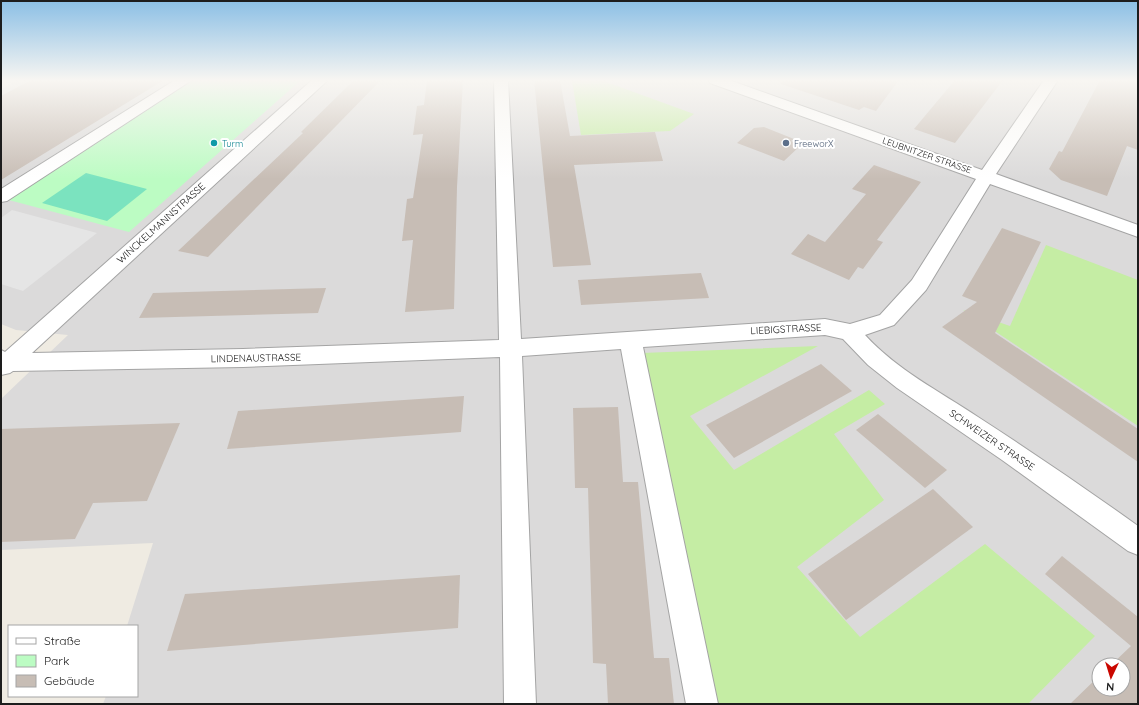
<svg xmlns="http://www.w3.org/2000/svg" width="1139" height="705" font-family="Quicksand,sans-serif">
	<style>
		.residential { fill: #dbdada; fill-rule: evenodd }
		.grass { fill: #c5eda4 }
		.park { fill: #bcfcc3 }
		.pitch { fill: #7be3bf }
		.parking { fill: #e5e5e5 }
		.building { fill: #c7bdb5 }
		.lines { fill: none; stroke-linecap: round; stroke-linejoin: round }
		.minor-casing { stroke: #a4a4a4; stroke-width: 2 }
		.minor { fill: #fff; fill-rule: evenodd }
		.culture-dot { fill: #0f9aa8; stroke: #fff; stroke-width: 1.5 }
		.service-dot { fill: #5c6f8a; stroke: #fff; stroke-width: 1.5 }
		.labels { text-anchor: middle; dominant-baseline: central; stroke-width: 4; stroke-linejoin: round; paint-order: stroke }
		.far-culture-label { font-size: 9px; fill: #0d838f; stroke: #fff; text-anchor: start }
		.far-service-label { font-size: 9px; fill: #4e5e75; stroke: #fff; text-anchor: start }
		.far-street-label { font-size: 9px; fill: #1d1d1d; stroke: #fff }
		.street-label { font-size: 10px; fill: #1d1d1d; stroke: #fff }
	</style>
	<rect width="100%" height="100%" fill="#efebe2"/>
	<path class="residential" d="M18,80H1138V704H103L106,696H137V626H127L153,543L1,550V399L68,335L16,330L1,324V89ZM1099,665H1123V689H1099Z"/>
	<g class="grass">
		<polygon points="601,80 694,114 670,131 581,135 572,81"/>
		<polygon points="1046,245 1138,280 1138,426 963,310 1010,326"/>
		<polygon points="818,346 690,416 734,470 869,390 885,404 834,434 884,500 797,567 860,637 985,544 1095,636 1028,704 712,704 642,353"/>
	</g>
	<polygon class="park" points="192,80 301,80 129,232 5,199"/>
	<polygon class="pitch" points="86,173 147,189 107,221 42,203"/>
	<polygon class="parking" points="12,210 97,233 23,291 1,284 1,218"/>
	<g class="building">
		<polygon points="31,80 164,80 1,180 1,96"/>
		<polygon points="354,80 381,80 208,257 178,251 303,133 301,132"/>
		<polygon points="427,80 463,80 457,187 454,309 405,312 413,240 402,241 407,199 413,198 423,134 413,135 417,106 424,105"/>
		<polygon points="534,80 560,80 570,136 655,132 663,161 574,165 591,265 553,267"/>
		<polygon points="782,80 899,80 876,111 864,107 859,110 781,84"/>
		<polygon points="955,80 1003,80 955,143 914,129"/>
		<polygon points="1100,80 1138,80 1138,150 1127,146 1107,196 1061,180 1049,169 1059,151 1062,152"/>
		<polygon points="764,127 794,139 791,141 801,145 784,161 737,143 754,128"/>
		<polygon points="874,165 921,182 877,240 883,242 863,269 858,267 849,280 791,254 808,234 825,242 866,194 852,189"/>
		<polygon points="1002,228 1041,242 995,333 1138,429 1138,462 942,327 977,302 962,296"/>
		<polygon points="701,273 709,298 581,305 578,280"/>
		<polygon points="326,288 318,313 139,318 153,293"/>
		<polygon points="821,364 852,391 734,458 706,425"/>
		<polygon points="464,396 461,432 227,449 238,411"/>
		<polygon points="618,407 623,482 638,482 654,658 669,658 674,704 608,704 606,664 593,663 588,488 575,488 573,408"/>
		<polygon points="878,414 947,470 925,488 856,430"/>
		<polygon points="180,423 147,501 93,503 75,539 1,542 1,429"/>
		<polygon points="933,489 973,527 846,620 808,574"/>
		<polygon points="1062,556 1138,617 1138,704 1070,704 1099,676 1099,689 1123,689 1123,665 1111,665 1131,646 1045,574"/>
		<polygon points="460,575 458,628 167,651 185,594"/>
	</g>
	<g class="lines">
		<defs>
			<g id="minor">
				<polygon points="175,80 192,80 7,201 1,202 1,189"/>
				<path d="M312,80H328L32,353L243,349L499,340L494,80H508L521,339L825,319L850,324L880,315L912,280L976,179L710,83L708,80H729L982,170L1044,80H1058L996,174L1138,225V237L990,184L926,290L894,325L865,335C897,370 939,391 978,417C1032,452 1085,488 1138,526V555L1128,551L1002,460L897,388L868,365L843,339L825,335L643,347L718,704H686L621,349L522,356L536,704H504L500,357L243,367L13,371L10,373L1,375V350L5,352Z"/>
			</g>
		</defs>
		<use href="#minor" class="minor-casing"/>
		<use href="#minor" class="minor"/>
	</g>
	<linearGradient id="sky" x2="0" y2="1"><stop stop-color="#8bbfe5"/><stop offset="0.45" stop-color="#f8f6f2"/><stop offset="1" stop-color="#f8f6f2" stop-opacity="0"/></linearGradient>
	<rect width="1139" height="179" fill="url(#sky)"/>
	<circle class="culture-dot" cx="214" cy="143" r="4"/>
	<circle class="service-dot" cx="786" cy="143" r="4"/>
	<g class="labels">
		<g class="far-culture-label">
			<text x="222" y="143">Turm</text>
		</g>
		<g class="far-service-label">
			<text x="794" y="143">FreeworX</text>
		</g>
		<g class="far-street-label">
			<text transform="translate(927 155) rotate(19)">LEUBNITZER STRASSE</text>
		</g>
		<g class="street-label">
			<text transform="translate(161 223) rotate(-42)">WINCKELMANNSTRASSE</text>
			<text transform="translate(786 329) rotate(-3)">LIEBIGSTRASSE</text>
			<text transform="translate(256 358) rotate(-1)">LINDENAUSTRASSE</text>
			<text transform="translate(992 440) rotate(34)">SCHWEIZER STRASSE</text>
		</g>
	</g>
	<rect width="1139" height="705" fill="none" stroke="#1d1d1d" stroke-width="4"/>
	<rect x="8" y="625" width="130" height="72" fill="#ffffff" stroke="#a5a5a5"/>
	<rect x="16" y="638" width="20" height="6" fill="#ffffff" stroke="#a5a5a5"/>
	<text x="44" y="645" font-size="12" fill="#1d1d1d">Straße</text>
	<rect x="16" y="655" width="20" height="12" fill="#bcfcc3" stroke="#a5a5a5"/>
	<text x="44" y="665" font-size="12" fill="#1d1d1d">Park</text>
	<rect x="16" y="675" width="20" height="12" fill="#c7bdb5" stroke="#a5a5a5"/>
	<text x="44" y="685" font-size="12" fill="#1d1d1d">Gebäude</text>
	<g transform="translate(1111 677) rotate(184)"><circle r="19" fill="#ffffff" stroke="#a5a5a5"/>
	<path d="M0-3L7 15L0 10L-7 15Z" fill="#ca0700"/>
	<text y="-6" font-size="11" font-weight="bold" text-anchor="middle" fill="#1d1d1d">N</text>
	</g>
</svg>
